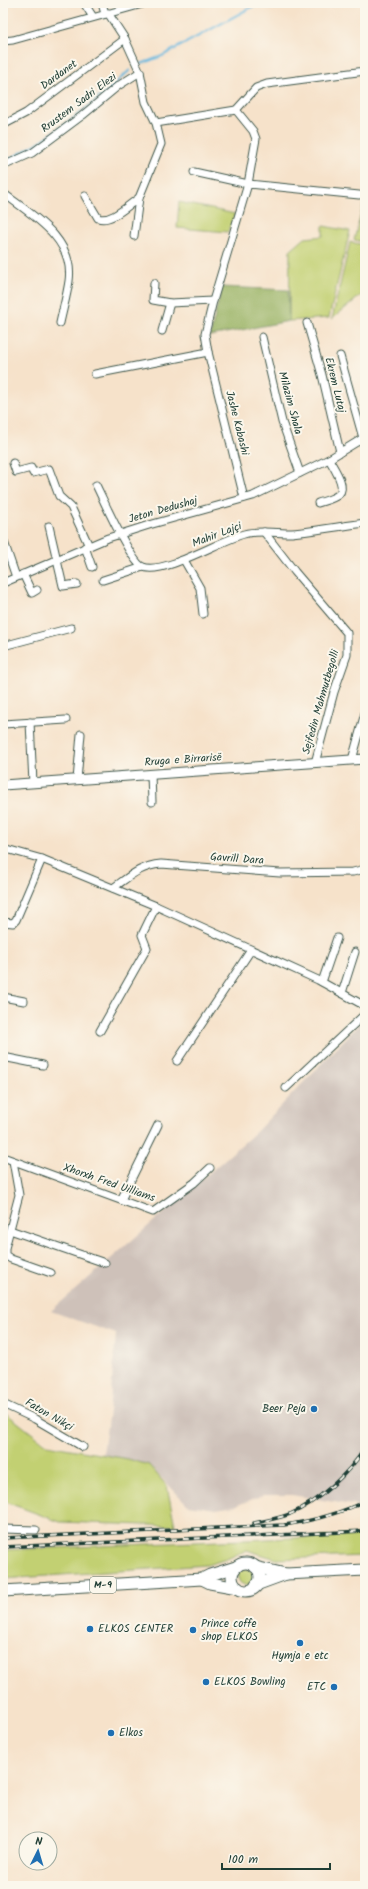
<svg xmlns="http://www.w3.org/2000/svg" width="368" height="1889" font-family="Kalam,sans-serif">
	<style>
		.industrial { fill: #cec1b9 }
		.green { fill: #c2d072; stroke: #708653 }
		.forest { fill: #99b264; stroke: #5c784c }
		.lines { fill: none; stroke-linecap: round; stroke-linejoin: round }
		.stream { stroke: #62b6de; stroke-width: 2 }
		.minor-casing { stroke: #3f564a; stroke-width: 9 }
		.tertiary-casing { stroke: #3f564a; stroke-width: 11 }
		.primary-casing { stroke: #3f564a; stroke-width: 13 }
		.minor { stroke: #fff; stroke-width: 7 }
		.tertiary { stroke: #fff; stroke-width: 9 }
		.primary { stroke: #fff; stroke-width: 11 }
		.rail-casing { stroke: #1f3d34; stroke-width: 3.5 }
		.rail { stroke: #fbf7ec; stroke-width: 2; stroke-dasharray: 6; stroke-linecap: butt }
		.poi-dot { fill: #1f6fb2; stroke: #fbf7ec; stroke-width: 1.5 }
		.labels { text-anchor: middle; dominant-baseline: central; stroke-width: 4; stroke-linejoin: round; paint-order: stroke }
		.shield { fill: #fbf7ec; stroke: #61756b; stroke-width: 1 }
		.shield-label { font-size: 10px; font-weight: bold; fill: #1f3d34 }
		.street-label { font-size: 11px; fill: #1f3d34; stroke: #fbf7ec }
		.poi-label { font-size: 11px; fill: #1f3d34; stroke: #fbf7ec; text-anchor: start }
	</style>
	<rect width="100%" height="100%" fill="#fbf7ec"/>
	<filter id="ink" filterUnits="userSpaceOnUse"><feTurbulence type="fractalNoise" baseFrequency=".025" numOctaves="2"/><feDisplacementMap in="SourceGraphic" scale="8" xChannelSelector="R" yChannelSelector="G"/><feConvolveMatrix kernelMatrix="1 2 1 2 8 2 1 2 1" color-interpolation-filters="sRGB"/></filter>
	<filter id="wash" filterUnits="userSpaceOnUse"><feTurbulence type="fractalNoise" baseFrequency=".012" numOctaves="4" result="noise"/><feDisplacementMap in="SourceGraphic" scale="16" xChannelSelector="R" yChannelSelector="G"/><feGaussianBlur stdDeviation="0.9" result="paint"/><feColorMatrix in="noise" values="0 0 0 0 0 0 0 0 0 0 0 0 0 0 0 0 0 1.4 0 .05"/><feComposite in="paint" operator="in"/></filter>
	<g filter="url(#wash)">
		<rect width="100%" height="100%" fill="#f6e2ca"/>
		<polygon class="industrial" points="365,1018 365,1507 292,1495 263,1495 235,1506 216,1509 188,1505 149,1465 103,1454 110,1404 116,1334 51,1311 256,1132"/>
		<g class="green">
			<polygon points="365,198 365,242 354,240"/>
			<polygon points="179,202 235,214 228,232 177,228"/>
			<polygon points="323,226 350,231 329,318 289,321 290,251 305,238 323,236"/>
			<polygon points="350,242 365,245 365,292 332,319"/>
			<polygon points="3,1411 47,1445 128,1459 149,1465 167,1486 175,1526 60,1522 3,1501"/>
			<polygon points="365,1535 365,1556 276,1559 247,1550 227,1559 207,1565 3,1579 3,1550"/>
			<circle cx="246" cy="1577" r="8"/>
		</g>
		<polygon class="forest" points="222,287 288,290 289,321 210,336"/>
		<g class="lines">
			<g class="stream">
				<polyline points="141,64 162,56 259,3"/>
				<path d="M3,162C50,140 92,105 130,70"/>
			</g>
		</g>
	</g>
	<g filter="url(#ink)">
		<g class="lines">
			<defs>
				<g id="minor">
					<polyline points="84,3 93,17"/>
					<polyline points="102,3 105,14"/>
					<polyline points="108,13 125,39 140,72 146,102 156,123 161,144 139,198 134,236"/>
					<polyline points="3,41 13,40 146,3"/>
					<polyline points="156,123 236,110 256,88 267,84 365,71"/>
					<polyline points="3,125 26,113 125,39"/>
					<polyline points="3,166 32,153 83,115 118,86 140,72"/>
					<polyline points="194,172 248,184 256,139 253,131 236,110"/>
					<path d="M3,193C32,215 75,239 69,281C67,295 63,309 60,323"/>
					<path d="M85,196L98,218C111,223 128,205 139,198"/>
					<polyline points="154,283 153,300 170,303 213,301"/>
					<polyline points="307,323 322,375 340,452"/>
					<polyline points="162,331 170,303"/>
					<polyline points="262,337 282,422 300,473"/>
					<polyline points="208,352 205,334 213,301 248,184 359,195"/>
					<polyline points="340,356 363,438"/>
					<polyline points="95,374 208,352 244,498"/>
					<polyline points="13,463 16,472 31,468 33,473 49,469 59,496 71,507 89,546"/>
					<path d="M96,485C103,499 132,564 143,567C164,575 221,540 244,534C259,530 276,533 292,533C316,531 341,526 365,523"/>
					<path d="M318,503C324,501 334,499 339,494C347,486 333,467 329,459"/>
					<polyline points="49,526 63,586 77,584"/>
					<polyline points="264,532 295,572 347,633 347,655 334,692 315,763"/>
					<polyline points="3,539 16,577"/>
					<polyline points="85,547 92,567"/>
					<polyline points="184,560 200,588 203,614"/>
					<polyline points="23,574 32,593 37,590"/>
					<polyline points="103,580 143,567"/>
					<polyline points="3,583 108,538 149,525 253,496 329,459 365,437"/>
					<polyline points="3,646 71,628"/>
					<polyline points="30,722 33,783"/>
					<polyline points="3,724 66,720"/>
					<polyline points="352,760 365,713"/>
					<polyline points="151,774 152,802"/>
					<polyline points="77,780 81,734"/>
					<polyline points="3,848 42,859 156,906 318,980 365,1006"/>
					<path d="M113,888C130,876 140,866 161,864L280,873L353,872L365,869"/>
					<polyline points="3,922 13,923 16,920 42,859"/>
					<polyline points="322,982 337,938"/>
					<polyline points="342,993 355,952"/>
					<polyline points="3,997 24,1001"/>
					<polyline points="100,1031 147,948 142,935 156,906"/>
					<polyline points="3,1057 43,1065"/>
					<polyline points="177,1061 251,950"/>
					<polyline points="286,1088 365,1014"/>
					<polyline points="3,1157 153,1212 194,1183 210,1168"/>
					<polyline points="13,1161 19,1195 5,1248 5,1255 11,1259 51,1273"/>
					<polyline points="121,1200 158,1125"/>
					<polyline points="10,1230 105,1263"/>
					<polyline points="3,1404 35,1419 83,1447"/>
					<polyline points="3,1529 36,1530"/>
				</g>
				<polyline id="tertiary" points="3,785 365,759"/>
				<g id="primary">
					<circle cx="246" cy="1577" r="14"/>
					<polyline points="255,1567 286,1574 365,1570"/>
					<polyline points="202,1579 210,1583 238,1588"/>
					<polyline points="256,1585 286,1574"/>
					<polyline points="3,1591 202,1579 210,1575 236,1567"/>
				</g>
			</defs>
			<use href="#minor" class="minor-casing"/>
			<use href="#tertiary" class="tertiary-casing"/>
			<use href="#primary" class="primary-casing"/>
			<use href="#minor" class="minor"/>
			<use href="#tertiary" class="tertiary"/>
			<use href="#primary" class="primary"/>
			<defs>
				<g id="rail">
					<path d="M254,1523C265,1521 279,1518 290,1514C317,1503 350,1472 365,1448"/>
					<path d="M3,1538L284,1525C312,1521 339,1514 365,1501"/>
					<polyline points="3,1547 365,1531"/>
				</g>
			</defs>
			<use href="#rail" class="rail-casing"/>
			<use href="#rail" class="rail"/>
		</g>
	</g>
	<g class="poi-dot">
		<circle cx="314" cy="1409" r="4"/>
		<circle cx="90" cy="1629" r="4"/>
		<circle cx="193" cy="1630" r="4"/>
		<circle cx="300" cy="1643" r="4"/>
		<circle cx="206" cy="1682" r="4"/>
		<circle cx="334" cy="1687" r="4"/>
		<circle cx="111" cy="1733" r="4"/>
	</g>
	<g class="labels">
		<rect class="shield" x="90" y="1577" width="26" height="16" rx="3"/>
		<g class="shield-label">
			<text x="103" y="1585">M-9</text>
		</g>
		<g class="street-label">
			<text transform="translate(59 75) rotate(-36)">Dardanet</text>
			<text transform="translate(79 103) rotate(-37)">Rrustem Sadri Elezi</text>
			<text transform="translate(335 385) rotate(76)">Ekrem Lutaj</text>
			<text transform="translate(290 403) rotate(75)">Milazim Shala</text>
			<text transform="translate(237 423) rotate(76)">Jashe Kabashi</text>
			<text transform="translate(163 510) rotate(-16)">Jeton Dedushaj</text>
			<text transform="translate(217 535) rotate(-21)">Mahir Lajçi</text>
			<text transform="translate(321 702) rotate(-74)">Sejfedin Mahmutbegolli</text>
			<text transform="translate(183 760) rotate(-4)">Rruga e Birrarisë</text>
			<text transform="translate(237 859) rotate(4)">Gavrill Dara</text>
			<text transform="translate(109 1183) rotate(19)">Xhorxh Fred Uilliams</text>
			<text transform="translate(49 1415) rotate(30)">Faton Nikçi</text>
		</g>
		<g class="poi-label">
			<text x="306" y="1409" text-anchor="end">Beer Peja</text>
			<text x="201" y="1624">Prince coffe<tspan x="201" dy="13">shop ELKOS</tspan></text>
			<text x="98" y="1629">ELKOS CENTER</text>
			<text x="300" y="1656" text-anchor="middle">Hymja e etc</text>
			<text x="214" y="1682">ELKOS Bowling</text>
			<text x="326" y="1687" text-anchor="end">ETC</text>
			<text x="119" y="1733">Elkos</text>
		</g>
	</g>
	<rect width="368" height="1889" fill="none" stroke="#fbf7ec" stroke-width="16"/>
	<g transform="translate(38 1851) rotate(5)"><circle r="19" fill="#fbf7ec" stroke="#a3ada2"/>
	<path d="M0-3L7 15L0 10L-7 15Z" fill="#1f6fb2"/>
	<text y="-6" font-size="11" font-weight="bold" text-anchor="middle" fill="#1f3d34">N</text>
	</g>
	<path d="M222 1863v6h108v-6" fill="none" stroke="#1f3d34" stroke-width="2"/>
	<text x="228" y="1863" font-size="12" fill="#1f3d34" stroke="#fbf7ec" stroke-width="3" paint-order="stroke">100 m</text>
</svg>
